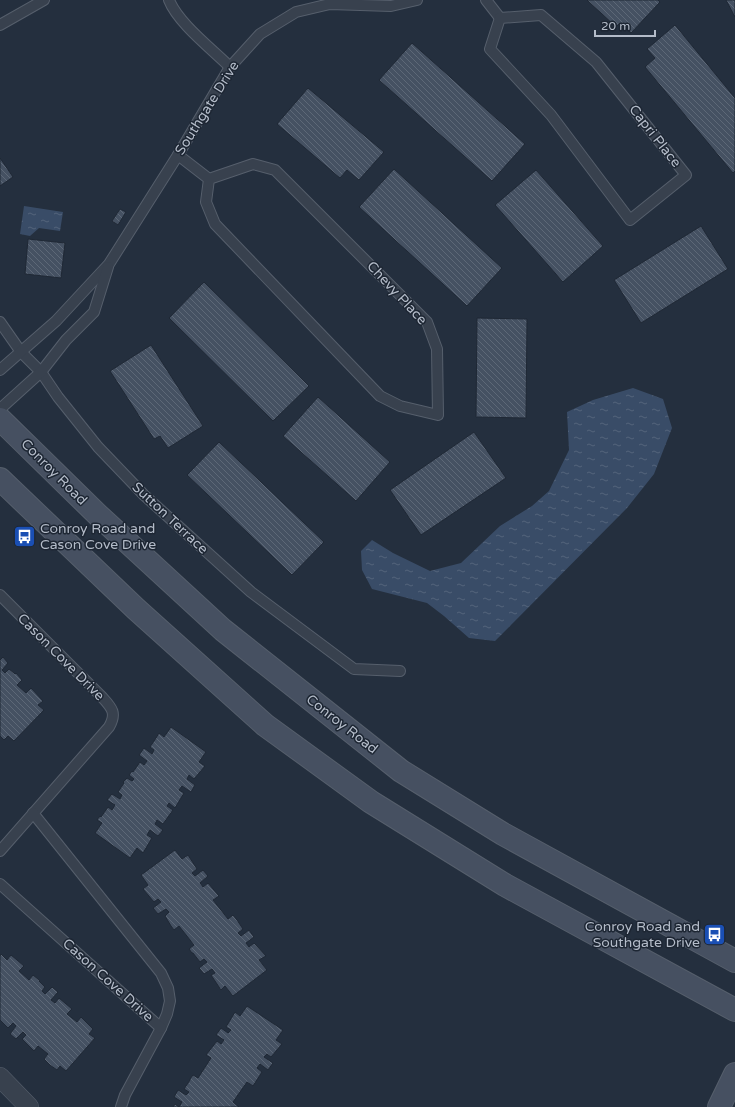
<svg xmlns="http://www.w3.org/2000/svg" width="735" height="1107" font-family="'Varela Round',sans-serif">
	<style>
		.water { fill: url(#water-ripples) }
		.building { fill: url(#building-back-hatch); stroke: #1f2835 }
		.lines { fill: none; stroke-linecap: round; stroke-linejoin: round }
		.lane-casing { stroke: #565f6c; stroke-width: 12 }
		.street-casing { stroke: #565f6c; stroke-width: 20 }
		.secondary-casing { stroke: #565f6c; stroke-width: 24 }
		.lane { stroke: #38414e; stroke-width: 10 }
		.street { stroke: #38414e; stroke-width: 19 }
		.secondary { stroke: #465061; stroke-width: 22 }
		.labels { text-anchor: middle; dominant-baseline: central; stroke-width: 3; stroke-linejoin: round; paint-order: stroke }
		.street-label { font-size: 14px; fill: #b4bcc9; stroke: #1d2633 }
		.poi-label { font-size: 14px; fill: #b4bcc9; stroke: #1d2633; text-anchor: start }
	</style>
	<defs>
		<pattern id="water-ripples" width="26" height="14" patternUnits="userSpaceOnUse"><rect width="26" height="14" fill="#394c67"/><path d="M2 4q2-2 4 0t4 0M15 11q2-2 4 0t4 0" fill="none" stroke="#53647b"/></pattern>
		<pattern id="building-back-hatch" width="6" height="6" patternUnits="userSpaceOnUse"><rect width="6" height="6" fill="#455162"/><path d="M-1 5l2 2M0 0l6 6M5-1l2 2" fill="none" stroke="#5d6877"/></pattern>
	</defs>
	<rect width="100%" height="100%" fill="#242f3e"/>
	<g class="water">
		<polygon points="24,206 63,212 60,231 39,228 30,236 20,234"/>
		<polygon points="633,388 663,399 672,428 654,474 627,508 495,641 469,638 444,616 427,603 372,589 362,570 361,551 372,540 393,553 430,571 461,563 500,526 532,506 549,491 569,450 567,412 593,400"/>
	</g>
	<g class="building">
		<polygon points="587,0 658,0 660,2 631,33 620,23 616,27"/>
		<polygon points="726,0 735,0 735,17"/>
		<polygon points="675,25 735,98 735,171 733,173 645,67 655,58 647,49"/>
		<polygon points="412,43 525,144 492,181 379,80"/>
		<polygon points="308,88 384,152 359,180 347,170 340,178 277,124"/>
		<polygon points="0,158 13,177 0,186"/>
		<polygon points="394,169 502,268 467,306 359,207"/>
		<polygon points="536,170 603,246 563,282 495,205"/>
		<polygon points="120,209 126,212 118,225 112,221"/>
		<polygon points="701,226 728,269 641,323 614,280"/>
		<polygon points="28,239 65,243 61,278 25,274"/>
		<polygon points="204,282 309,386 273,421 169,318"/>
		<polygon points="477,318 527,319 526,418 476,417"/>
		<polygon points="151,345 203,426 168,448 160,436 154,439 110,371"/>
		<polygon points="318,397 390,462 356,501 283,436"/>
		<polygon points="474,432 506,478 421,535 390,490"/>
		<polygon points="219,442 324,542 292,575 187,475"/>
		<polygon points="3,657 8,663 2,670 5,673 9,669 15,674 16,673 22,680 17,685 26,693 31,688 43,701 38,705 44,710 14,741 8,736 4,740 0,736 0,660"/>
		<polygon points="171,727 206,752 199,762 205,766 194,779 189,775 187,779 195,785 191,792 182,786 179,790 184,793 175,808 169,803 167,806 173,810 163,824 157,820 155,824 163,830 158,836 150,830 147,835 152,838 143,853 137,848 130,858 95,833 102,823 97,820 100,816 101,817 108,807 112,810 115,805 107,800 112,794 120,799 122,795 118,792 124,783 123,782 127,778 132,781 134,779 129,775 132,771 133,772 140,762 144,765 147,761 139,755 144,748 152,754 154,750 150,747 156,738 159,733 164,737"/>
		<polygon points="175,850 182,859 188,855 197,869 192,873 195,876 203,870 208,876 200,883 203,887 208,883 219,896 213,900 228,919 233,915 237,920 243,929 238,933 241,936 249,930 254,937 246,943 249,947 254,943 266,956 259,960 267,970 233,996 225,986 221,990 211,975 215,973 212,969 204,974 199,968 207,962 204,959 200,962 193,953 192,953 189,949 194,945 179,926 174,930 171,926 165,916 169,912 166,909 158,914 153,908 161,902 158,899 154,902 143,889 148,885 141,875"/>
		<polygon points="1,954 7,960 11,955 17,960 24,966 19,971 29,980 33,975 40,981 39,981 45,987 42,991 45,994 52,987 58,992 51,1000 55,1003 59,998 72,1009 67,1014 77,1022 81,1017 93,1029 89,1034 95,1038 66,1071 60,1066 57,1070 50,1065 44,1059 48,1054 38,1046 34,1051 22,1039 26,1035 23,1032 16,1039 10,1034 16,1026 13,1023 8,1028 0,1020 0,956"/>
		<polygon points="247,1006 283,1030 276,1040 282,1044 271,1057 267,1054 264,1057 273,1063 268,1070 260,1064 257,1068 262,1072 253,1086 247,1082 233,1102 239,1107 173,1107 175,1104 179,1107 182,1102 174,1097 178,1090 186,1095 189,1092 184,1089 190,1080 190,1079 193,1075 198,1078 211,1058 206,1055 217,1041 221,1044 224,1040 216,1035 221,1028 228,1033 231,1030 226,1027 235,1012 240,1016"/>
	</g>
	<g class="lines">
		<defs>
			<g id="lane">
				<path d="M169,0C178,23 212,49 230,67"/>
				<polyline points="486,0 500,18"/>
				<polygon points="541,15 596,62 686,175 630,220 551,115 490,49 500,18"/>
				<polyline points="0,25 44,0"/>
				<polyline points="178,155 209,179 206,202 215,224 380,396 400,406 438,415 437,349 427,322 275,170 253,164 209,179"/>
				<polyline points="0,322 21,352 41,372 58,397 98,447 144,495 251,592 354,669 400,671"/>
				<polyline points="0,370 56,321 109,264 178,155 230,67 260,34 296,12 330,4 391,6 417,0"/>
				<polyline points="0,409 41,372 66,340 94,312 108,267"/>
				<path d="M0,595L102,697C112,708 117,713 109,727L0,851"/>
				<polyline points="33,813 161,973 168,988 170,1001 167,1014 161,1028 125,1095 121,1107"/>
				<polyline points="0,884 161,1028"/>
			</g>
			<polyline id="street" points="0,1077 29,1107"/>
			<g id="secondary">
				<polyline points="0,419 98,515 223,630 401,771 503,834 735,961"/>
				<polyline points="0,479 136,609 265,725 371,802 505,885 735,1010"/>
				<polyline points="719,1107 735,1074"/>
			</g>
		</defs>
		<use href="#lane" class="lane-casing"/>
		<use href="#street" class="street-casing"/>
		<use href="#secondary" class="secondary-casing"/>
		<use href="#lane" class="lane"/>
		<use href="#street" class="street"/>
		<use href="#secondary" class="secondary"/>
	</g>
	<defs>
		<symbol id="bus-square" viewBox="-11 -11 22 22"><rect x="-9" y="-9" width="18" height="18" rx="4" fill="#1a4fb4" stroke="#1d2633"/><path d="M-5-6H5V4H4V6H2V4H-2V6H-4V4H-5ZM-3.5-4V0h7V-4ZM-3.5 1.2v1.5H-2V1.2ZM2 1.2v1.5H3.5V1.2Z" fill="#fff"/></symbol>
	</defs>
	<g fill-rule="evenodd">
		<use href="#bus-square" x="12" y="524" width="25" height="25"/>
		<use href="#bus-square" x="702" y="922" width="25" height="25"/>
	</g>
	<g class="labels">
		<g class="street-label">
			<text transform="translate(207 108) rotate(-58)">Southgate Drive</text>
			<text transform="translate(655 136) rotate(52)">Capri Place</text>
			<text transform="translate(397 293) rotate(47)">Chevy Place</text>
			<text transform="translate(54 472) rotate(45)">Conroy Road</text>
			<text transform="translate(170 518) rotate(43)">Sutton Terrace</text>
			<text transform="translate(61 657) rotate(45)">Cason Cove Drive</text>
			<text transform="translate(342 724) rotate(38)">Conroy Road</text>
			<text transform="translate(108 980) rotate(42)">Cason Cove Drive</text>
		</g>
		<g class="poi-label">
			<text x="40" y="528">Conroy Road and<tspan x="40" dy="16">Cason Cove Drive</tspan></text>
			<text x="700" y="926" text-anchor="end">Conroy Road and<tspan x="700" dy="16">Southgate Drive</tspan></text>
		</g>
	</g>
	<path d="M595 30v6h60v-6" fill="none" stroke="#b4bcc9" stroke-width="2"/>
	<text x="601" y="30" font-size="12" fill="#b4bcc9" stroke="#1d2633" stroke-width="3" paint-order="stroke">20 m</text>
</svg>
